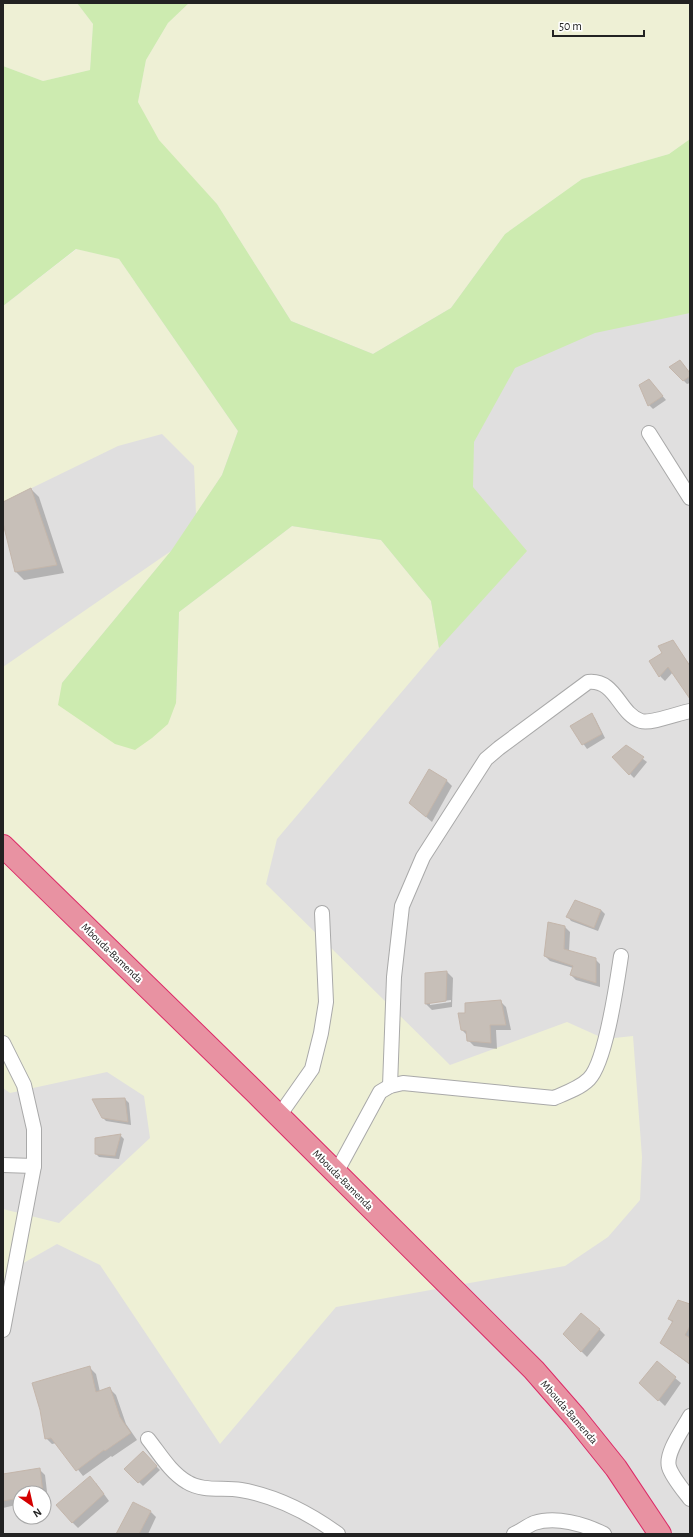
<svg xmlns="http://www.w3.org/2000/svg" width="693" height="1537" font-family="'Alegreya Sans',sans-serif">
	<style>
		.residential { fill: #e0dfdf; fill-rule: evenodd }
		.farmland { fill: #eef0d5 }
		.grass { fill: #cdebb0 }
		.shadow { fill: #0003; fill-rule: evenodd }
		.building { fill: #c7bfb8; stroke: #c4b6ab }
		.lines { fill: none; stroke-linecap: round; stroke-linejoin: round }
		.street-casing { stroke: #a9a9a9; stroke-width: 16 }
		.highway-casing { stroke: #dc2a67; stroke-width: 24 }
		.street { stroke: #fff; stroke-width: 14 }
		.highway { stroke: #e892a2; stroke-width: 22 }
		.labels { text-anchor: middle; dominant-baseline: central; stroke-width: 4; stroke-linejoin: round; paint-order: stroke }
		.street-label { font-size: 11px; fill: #222; stroke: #fff }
	</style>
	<rect width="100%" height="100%" fill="#f2efe9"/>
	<path class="residential" d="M690,238V1534H3V293ZM20,1493H44V1517H20Z"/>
	<g class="farmland">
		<polygon points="3,3 77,3 93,24 90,70 43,81 3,66"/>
		<polygon points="189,3 690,3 690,139 669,154 582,179 505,234 451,308 373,354 291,321 217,204 158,140 138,102 146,60 168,23"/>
		<polygon points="77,249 119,259 238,431 222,475 196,514 194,466 162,434 118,446 3,502 3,306"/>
		<polygon points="292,526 381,540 431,601 439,648 277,839 266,884 450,1065 567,1022 605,1039 633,1036 642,1157 640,1200 608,1237 565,1266 336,1307 220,1444 100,1265 57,1244 20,1265 3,1334 3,1209 59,1223 150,1138 144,1096 107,1072 10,1093 3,1088 3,667 171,551 62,683 176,703 179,612"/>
	</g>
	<polygon class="grass" points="77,3 189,3 168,23 146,60 138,102 159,140 217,204 291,321 373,354 451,308 505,234 582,179 669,154 690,139 690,313 595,333 515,368 474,442 473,487 527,551 439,648 431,601 381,540 292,526 179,612 176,703 168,724 152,738 135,750 115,744 58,705 62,683 171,551 222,475 238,431 119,259 76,249 3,306 3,66 43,81 90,70 93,24"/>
	<g class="shadow">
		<polygon points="680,361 690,373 690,383 687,384 670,367"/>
		<polygon points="649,380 666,400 653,409 649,405 641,386"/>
		<polygon points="31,489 39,497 64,573 24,580 16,572 3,519 3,503"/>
		<polygon points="672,641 690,665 690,695 673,672 665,681 660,676 651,661 663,654"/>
		<polygon points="591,714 595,718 605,738 587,749 571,726"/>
		<polygon points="626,746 647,762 634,778 613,757"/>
		<polygon points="446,780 452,786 432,822 417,809"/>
		<polygon points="575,901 601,910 605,914 598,931 571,921 568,917"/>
		<polygon points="565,927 570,932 569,951 595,959 600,964 600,987 576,980 571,975 573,968 550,961 545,956"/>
		<path d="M447,972L453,978L452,1007L432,1010L426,1004V974ZM451,1000V1002L430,1005V1003Z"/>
		<polygon points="500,1001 506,1007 511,1030 496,1030 497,1049 474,1046 468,1040 468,1036 462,1030 466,1014"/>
		<polygon points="125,1099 129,1103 131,1125 106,1121 102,1117"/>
		<polygon points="120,1135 124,1139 119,1159 99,1157 96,1154"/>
		<polygon points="690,1305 690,1365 661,1343 673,1323 669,1319"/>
		<polygon points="599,1329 605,1335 587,1357 564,1334"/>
		<polygon points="90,1368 96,1374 100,1392 110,1389 116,1395 126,1424 137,1440 112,1457 111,1456 83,1476 57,1443 52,1444 46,1438"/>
		<polygon points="675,1378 681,1383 665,1406 641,1383"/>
		<polygon points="143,1453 160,1470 143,1486 126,1469"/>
		<polygon points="39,1469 45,1475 48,1500 44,1501 44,1493 20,1493 20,1504 3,1508 3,1474"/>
		<polygon points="96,1483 109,1501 78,1528 72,1522"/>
		<polygon points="151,1512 156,1517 148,1534 117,1534"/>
	</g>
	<g class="building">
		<polygon points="680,360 690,373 690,376 683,381 669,367"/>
		<polygon points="649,379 663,396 648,406 639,385"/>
		<polygon points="31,488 57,565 15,572 3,523 3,502"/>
		<polygon points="673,640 690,666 690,699 668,667 659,677 649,661 662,653 658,646"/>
		<polygon points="592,713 602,734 582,745 570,726"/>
		<polygon points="626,745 644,757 629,775 612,757"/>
		<polygon points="429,769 447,780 426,817 409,803"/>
		<polygon points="575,900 601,910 594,928 566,917"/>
		<polygon points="548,922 565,926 564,949 596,958 596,983 570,975 573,966 544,956"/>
		<polygon points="447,971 446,1001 425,1004 425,973"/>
		<polygon points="501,1000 506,1025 490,1025 491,1043 467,1041 466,1031 461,1030 458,1013 465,1013 465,1003"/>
		<polygon points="125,1098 128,1122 102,1118 92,1099"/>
		<polygon points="121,1134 115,1156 95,1154 95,1138"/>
		<polygon points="678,1300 690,1304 690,1326 685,1335 690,1338 690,1364 660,1343 673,1321 668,1319"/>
		<polygon points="581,1313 600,1329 581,1352 563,1334"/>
		<polygon points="657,1361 676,1377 658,1401 639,1383"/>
		<polygon points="90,1366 96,1392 110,1387 120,1417 131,1433 105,1451 104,1450 76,1471 51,1438 45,1439 40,1410 32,1383"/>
		<polygon points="143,1451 157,1466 138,1483 124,1469"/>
		<polygon points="40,1468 43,1493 20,1493 20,1498 3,1501 3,1474"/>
		<polygon points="90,1476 104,1494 72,1523 56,1505"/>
		<polygon points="133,1502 151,1511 139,1534 116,1534"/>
	</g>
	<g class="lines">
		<defs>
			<g id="street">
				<polyline points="649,433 690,498"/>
				<polyline points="3,1043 24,1085 34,1129 34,1166 3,1330"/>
				<path d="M390,1086L394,977L402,906L423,857L486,759L499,748L588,682C616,679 619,714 641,721C651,724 679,713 690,711"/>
				<polyline points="279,1116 312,1069 321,1033 326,1002 322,913"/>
				<polyline points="3,1165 34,1166"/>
				<path d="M336,1173L380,1092L390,1086L403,1083L554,1098C566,1093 580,1088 589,1079C606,1062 617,982 621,956"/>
				<path d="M690,1416C683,1429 665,1453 669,1467C672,1477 684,1491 690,1499"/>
				<path d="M148,1439C160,1454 170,1472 187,1482C203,1492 223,1487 241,1490C276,1496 309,1513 338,1534"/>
				<path d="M514,1534C521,1531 527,1526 534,1523C556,1516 584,1524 604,1534"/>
			</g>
			<polyline id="highway" points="3,846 256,1093 534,1370 575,1417 616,1468 660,1534"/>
		</defs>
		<use href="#street" class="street-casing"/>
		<use href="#highway" class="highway-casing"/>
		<use href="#street" class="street"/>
		<use href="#highway" class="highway"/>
	</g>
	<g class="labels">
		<g class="street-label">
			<text transform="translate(112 953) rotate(44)">Mbouda-Bamenda</text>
			<text transform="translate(343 1180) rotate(45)">Mbouda-Bamenda</text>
			<text transform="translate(569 1412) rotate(49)">Mbouda-Bamenda</text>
		</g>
	</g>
	<rect width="693" height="1537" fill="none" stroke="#222222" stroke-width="8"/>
	<g transform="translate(32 1505) rotate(146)"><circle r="19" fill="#ffffff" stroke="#a7a7a7"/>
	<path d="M0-3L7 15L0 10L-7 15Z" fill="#d40000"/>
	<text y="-6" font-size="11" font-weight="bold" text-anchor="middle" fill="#222222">N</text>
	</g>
	<path d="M553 30v6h91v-6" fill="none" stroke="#222222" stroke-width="2"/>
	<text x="559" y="30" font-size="12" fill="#222222" stroke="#ffffff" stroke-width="3" paint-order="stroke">50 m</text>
</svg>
